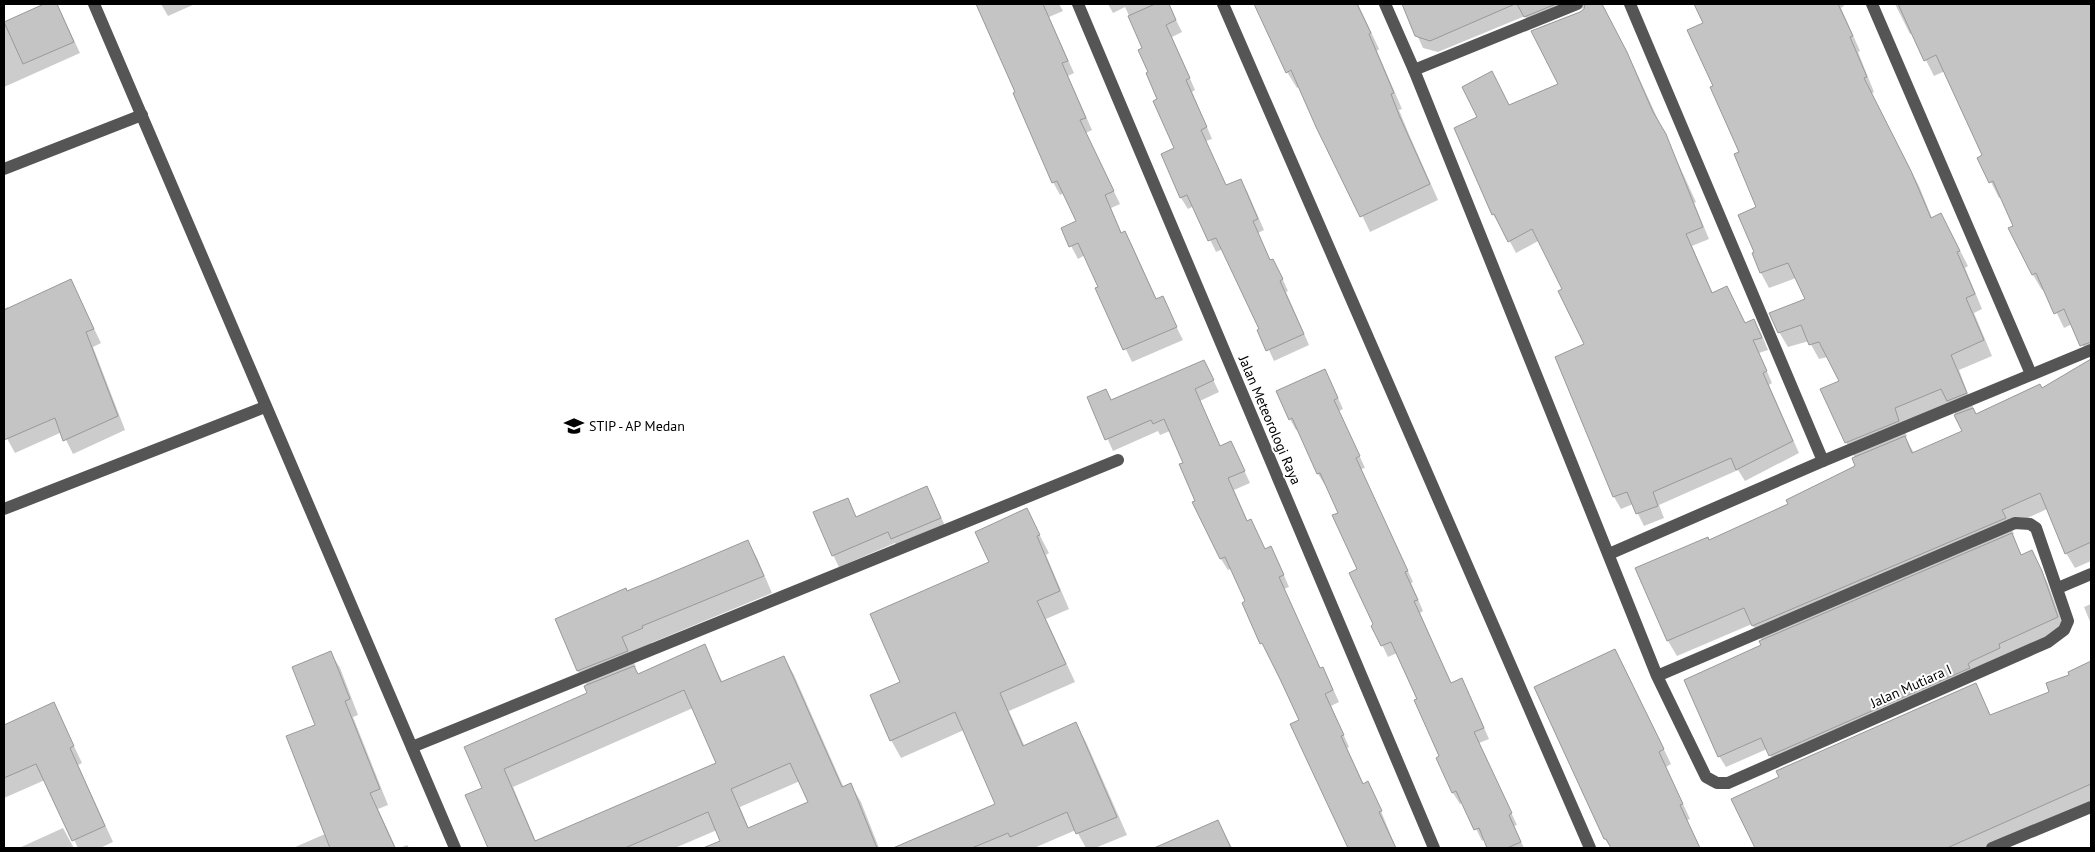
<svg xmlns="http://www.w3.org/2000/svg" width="2095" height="852" font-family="'PT Sans',sans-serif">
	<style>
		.shadow { fill: #0003; fill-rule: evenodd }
		.building { fill: #c4c4c4; stroke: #999; fill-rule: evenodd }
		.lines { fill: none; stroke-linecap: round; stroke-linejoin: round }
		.minor { stroke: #555; stroke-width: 12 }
		.labels { text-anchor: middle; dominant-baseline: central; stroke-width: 4; stroke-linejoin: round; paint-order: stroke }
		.street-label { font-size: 14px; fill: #000; stroke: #fff }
		.poi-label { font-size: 14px; fill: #000; stroke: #fff; text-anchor: start }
	</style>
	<rect width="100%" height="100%" fill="#fff"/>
	<g class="shadow">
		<polygon points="47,4 57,4 80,53 4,87 4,23"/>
		<polygon points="161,4 195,4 168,16"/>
		<polygon points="977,4 1059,4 1063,11 1049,17 1074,73 1068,76 1092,130 1086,133 1120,204 1111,208 1122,234 1125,233 1132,245 1157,300 1162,298 1183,340 1132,362 1097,289 1100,288 1085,255 1078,259 1062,229 1078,222 1064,193 1060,195 1053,182 1017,93"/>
		<polygon points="1108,4 1168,4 1182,32 1172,37 1195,90 1192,92 1212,139 1206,141 1226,186 1240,180 1247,191 1264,230 1258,233 1271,261 1279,271 1288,291 1286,292 1309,345 1274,361 1223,249 1216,252 1194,206 1188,209 1181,198 1162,155 1176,149 1150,73 1144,48 1125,7 1113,13"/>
		<polygon points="1255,4 1358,4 1379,49 1377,51 1402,109 1399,110 1408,132 1438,200 1370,232 1300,86 1297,88 1287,72"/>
		<polygon points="1403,4 1601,4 1633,65 1696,202 1694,203 1709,239 1692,246 1713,294 1727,288 1745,325 1754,321 1761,333 1768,350 1759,353 1772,383 1769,385 1799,453 1745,481 1738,470 1659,505 1664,518 1644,526 1633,504 1621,509 1614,497 1557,358 1586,345 1564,289 1540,240 1516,253 1501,225 1500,226 1493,214 1510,107 1560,85 1581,12 1586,7 1532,28 1525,16 1438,52 1423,48"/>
		<path d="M1696,4H1843L1844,6L1841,8L1860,51L1858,52L1874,92L1871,94L1919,186L1932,218L1949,229L1968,266L1965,268L1982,309L1974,313L1992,356L1959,370L1976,415L2042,389L2091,361L2072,324L2064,328L2045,289L2042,290L2033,275L2010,228L2014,226L2001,197L1999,198L1979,158L1984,156L1945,71L1934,76L1912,33L1910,34L1895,4H2091V561L2075,568L2066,553L2047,509L2010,526L2014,534H2012L2022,556L2038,563L2048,584L2064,628L1777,767L1767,749L1726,767L1719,756L1762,645V641L1752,624L1677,656L1668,641L1637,569L1709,541L1790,505L1857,466L1855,458L1846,442L1841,382L1828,357L1819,359L1809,341L1788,347L1779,332L1806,299L1796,278L1769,288L1761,273L1756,253L1758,208L1741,152L1715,87L1704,23ZM1950,403L1963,431L1914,453L1905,437L1907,436L1902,424Z"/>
		<polygon points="71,281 101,343 93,347 125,430 73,454 62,432 15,453 4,433 4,309 8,307 9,309"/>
		<polygon points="1204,361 1219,392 1200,401 1221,447 1231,442 1250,483 1234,490 1248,522 1251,521 1265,550 1271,548 1277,559 1289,587 1284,589 1320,669 1322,668 1329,680 1339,702 1331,706 1349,747 1347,748 1364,785 1368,783 1374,794 1396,848 1349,848 1292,725 1300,721 1243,603 1247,602 1232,568 1228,570 1221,559 1196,501 1184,463 1170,431 1160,435 1158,431 1113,451 1089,397 1106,390 1112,401"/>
		<polygon points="1331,382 1343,409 1339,411 1365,468 1361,469 1413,582 1411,583 1423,611 1420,613 1451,684 1468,691 1489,739 1479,743 1517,825 1514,826 1524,848 1489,848 1485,839 1482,841 1463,802 1460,804 1453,793 1437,758 1441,757 1397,653 1388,657 1373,626 1375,625 1340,513 1326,484 1325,485 1318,474 1298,430 1296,430 1290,419"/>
		<polygon points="927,487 947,530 899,550 895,543 839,567 833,555 847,499 857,518"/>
		<polygon points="1026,509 1049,553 1046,555 1069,609 1046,619 1075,682 1009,711 1025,747 1076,724 1086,742 1127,835 1095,848 1086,848 1076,830 1034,848 896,848 997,804 964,730 901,758 891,740 902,682 991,562"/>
		<path d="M748,542L757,558L772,593L651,643V645L630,654L636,667L634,668L638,675L704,646L723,683L784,657L794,675L844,788L851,785L861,802L879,848H725L717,830L675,848H489L466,796L484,788L466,747L588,694L587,686L578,671L556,619L627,593ZM693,708L717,763L536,842L513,787ZM800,781L809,803L749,829L740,807Z"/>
		<polygon points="2091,604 2091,624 2084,607"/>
		<polygon points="331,653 340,668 358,715 353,717 388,805 378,809 396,848 293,848 325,834 316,725"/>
		<polygon points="2091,663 2091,803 1986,848 1756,848 1733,800 1976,684 1991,716 2051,693 2071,675 2070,673"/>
		<polygon points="1623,665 1671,764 1666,767 1690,819 1687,820 1700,848 1611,848 1605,839"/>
		<polygon points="54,704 82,763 78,765 113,842 100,848 78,848 45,780 4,798 4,726"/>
		<polygon points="1218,821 1232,848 1156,848"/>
		<polygon points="63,828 74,848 19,848"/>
		<polygon points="407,845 409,848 400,848"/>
	</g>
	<g class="building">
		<polygon points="44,4 57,4 74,42 23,64 4,22"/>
		<polygon points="976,4 1043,4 1068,61 1062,63 1086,118 1080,120 1114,191 1105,195 1121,233 1125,231 1156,299 1163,296 1177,327 1123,350 1095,288 1098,287 1078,243 1069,247 1061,228 1076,221 1057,181 1052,183 1013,93 1015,92"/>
		<polygon points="1155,4 1169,4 1176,20 1166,25 1190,78 1186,80 1207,127 1201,130 1226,185 1241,179 1258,219 1253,221 1270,260 1273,259 1283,279 1280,281 1304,334 1266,351 1257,330 1259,329 1216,238 1208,241 1187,195 1180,198 1161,154 1174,148 1153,101 1157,99 1146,73 1148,72 1138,50 1142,48 1128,16"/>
		<polygon points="1254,4 1357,4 1371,33 1369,34 1394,93 1391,94 1399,115 1430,184 1360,217 1316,127 1291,70 1286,73"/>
		<polygon points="1402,4 1515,4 1430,41 1415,36"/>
		<polygon points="1517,4 1556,4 1524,17"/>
		<polygon points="1585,4 1602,4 1627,52 1653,112 1666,134 1703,227 1686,234 1712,293 1727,286 1745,323 1754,319 1762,338 1753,340 1767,371 1763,373 1793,441 1736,470 1731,458 1653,492 1658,506 1636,514 1627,492 1613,497 1555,357 1584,344 1558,291 1562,289 1532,229 1508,242 1494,214 1492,215 1454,128 1477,117 1462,87 1492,71 1509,105 1558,84 1531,31 1580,12 1584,9"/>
		<polygon points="1694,4 1838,4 1853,36 1850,37 1867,77 1864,78 1911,171 1931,218 1941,213 1960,251 1957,252 1975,294 1966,298 1984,340 1951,355 1967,393 1947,401 1941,389 1895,408 1899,421 1845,443 1820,389 1839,381 1819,342 1809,345 1801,325 1778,333 1769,313 1805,299 1788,263 1760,273 1752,253 1754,252 1738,215 1756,207 1734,154 1739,152 1710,87 1713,86 1687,30 1703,23"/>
		<polygon points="1898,4 2091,4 2091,342 2080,346 2064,309 2054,314 2036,273 2032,275 2008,228 2013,226 1993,181 1989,183 1977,158 1982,155 1936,55 1924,61"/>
		<polygon points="71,279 94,329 86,332 118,416 63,441 55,418 4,440 4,310"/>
		<polygon points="2091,359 2091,542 2065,554 2040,493 2002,510 2006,518 1752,626 1744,608 1667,641 1635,568 1708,537 1709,540 1788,504 1786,500 1855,466 1852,458 1905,436 1912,453 1962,431 1954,415 1973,408 1976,414 2040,384 2042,388"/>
		<polygon points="1204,360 1214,380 1195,389 1220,446 1231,441 1245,471 1228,478 1247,521 1251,519 1265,549 1271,546 1284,575 1279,577 1320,668 1323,667 1333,690 1325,694 1344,735 1341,736 1363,784 1368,781 1382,811 1379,812 1396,848 1348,848 1290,724 1299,720 1280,679 1262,643 1260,644 1242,603 1245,601 1225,557 1220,559 1192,502 1195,501 1179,464 1183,463 1164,419 1153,424 1151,420 1105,440 1087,397 1106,389 1111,400"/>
		<polygon points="1325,369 1338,398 1334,400 1360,456 1356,458 1408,571 1405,572 1418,600 1414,601 1451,683 1462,678 1484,728 1474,732 1512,813 1509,815 1521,842 1507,848 1487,848 1479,828 1474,830 1456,791 1452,793 1436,758 1439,756 1414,700 1417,699 1391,642 1381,646 1371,626 1373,624 1349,573 1357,569 1332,515 1338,513 1320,473 1317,474 1292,418 1289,420 1276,391"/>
		<polygon points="927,486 941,518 891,539 888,532 832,556 813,512 848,498 856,517"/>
		<polygon points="1027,508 1040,535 1037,536 1060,591 1037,601 1066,664 1000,693 1023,746 1076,722 1117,817 1076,834 1067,812 1010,837 1008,833 972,848 893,848 995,804 955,712 890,741 870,695 900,682 870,614 989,562 975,532"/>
		<polygon points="2012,533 2021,555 2032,550 2042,571 2058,617 1999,644 2000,648 1972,661 1968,664 1970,668 1769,756 1761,738 1718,757 1684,680 1761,645 1759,641"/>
		<polygon points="748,540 764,576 642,626 643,628 622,637 628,651 577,671 555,619 626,588 627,591 654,580"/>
		<path d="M705,644L721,682L784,656L842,787L851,783L877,848H703L720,841L708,812L625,848H488L465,795L482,788L464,747L587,693L584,686L634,666L638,674ZM684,690L716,763L535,841L504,769ZM790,763L808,802L748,828L731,789Z"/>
		<polygon points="1615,649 1664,749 1659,752 1683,804 1680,805 1700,848 1611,848 1606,839 1604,839 1534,687"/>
		<polygon points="331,651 350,699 345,701 380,789 370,793 395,848 330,848 286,736 315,725 292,667"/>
		<polygon points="2091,661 2091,784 1947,848 1755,848 1731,799 1779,777 1776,771 1976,683 1990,715 2049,692 2046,683 2069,675 2068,672"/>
		<polygon points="54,702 74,746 70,748 105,826 72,841 36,764 4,778 4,725"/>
		<polygon points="1218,820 1231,848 1154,848"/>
	</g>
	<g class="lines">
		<g class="minor">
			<polyline points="94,4 455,848"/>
			<polyline points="1078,4 1434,848"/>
			<polyline points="1223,4 1590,848"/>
			<polyline points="1385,4 1414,70 1657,676 1706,777 1717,783 1728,783 2048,642 2064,630 2068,621 2036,528 2030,524 2015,523 1657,676"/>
			<polyline points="1630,4 1823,461"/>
			<polyline points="1872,4 2031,374"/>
			<polyline points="1414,70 1577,4"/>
			<polyline points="4,169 142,115"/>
			<polyline points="4,509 265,407"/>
			<polyline points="1609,554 1823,461 2091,350"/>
			<polyline points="2058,588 2091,574"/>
			<polyline points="412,747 1118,460"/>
			<polyline points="1992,848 2091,807"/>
		</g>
	</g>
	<defs>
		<symbol id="university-bare" viewBox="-9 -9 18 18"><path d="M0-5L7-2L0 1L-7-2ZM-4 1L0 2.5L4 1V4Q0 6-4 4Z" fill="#000" stroke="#fff" stroke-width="2.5" paint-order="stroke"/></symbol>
	</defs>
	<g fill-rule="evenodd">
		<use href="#university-bare" x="560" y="412" width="28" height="28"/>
	</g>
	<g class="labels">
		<g class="street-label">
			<text transform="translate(1270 420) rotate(67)">Jalan Meteorologi Raya</text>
			<text transform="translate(1911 686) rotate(-24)">Jalan Mutiara I</text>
		</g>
		<g class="poi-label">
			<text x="589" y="426">STIP - AP Medan</text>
		</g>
	</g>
	<rect width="2095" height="852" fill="none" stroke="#000000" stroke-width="10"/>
</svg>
